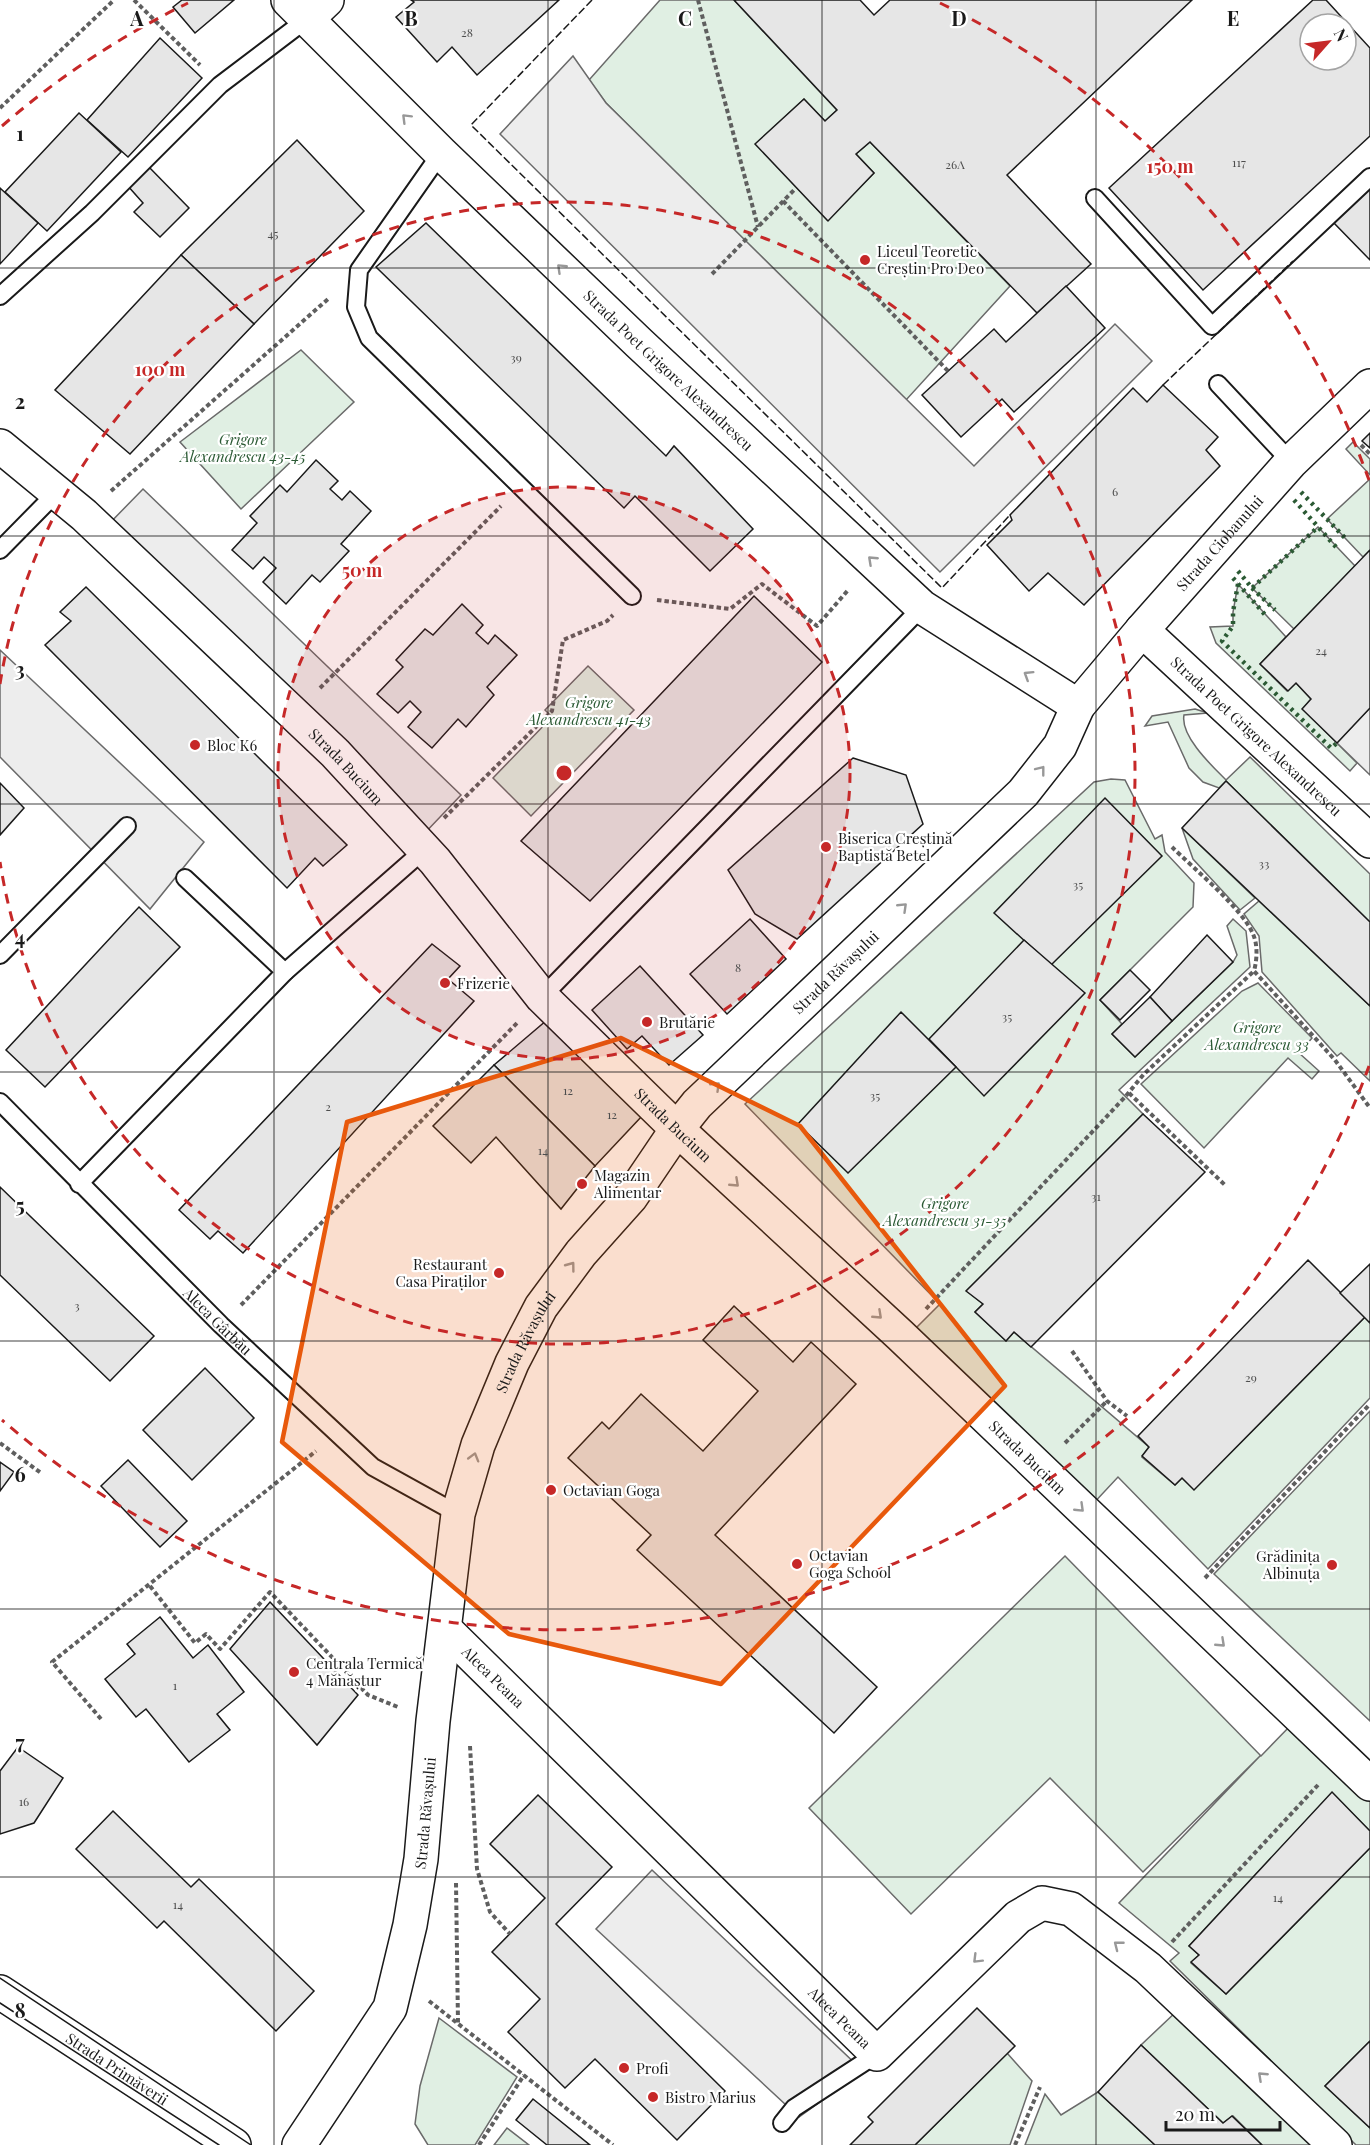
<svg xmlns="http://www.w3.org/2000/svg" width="1370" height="2145" font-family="'Playfair Display',serif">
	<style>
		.green { fill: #e0efe3; stroke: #6a6a6a; stroke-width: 1.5 }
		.parking { fill: #ededed; stroke: #6a6a6a; stroke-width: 1.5 }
		.building { fill: #e6e6e6; stroke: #1a1a1a; stroke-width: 1.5; fill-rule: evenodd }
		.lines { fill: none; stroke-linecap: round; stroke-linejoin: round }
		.service-casing { stroke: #1a1a1a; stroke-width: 20 }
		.minor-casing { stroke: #1a1a1a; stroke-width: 36 }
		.secondary-casing { stroke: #1a1a1a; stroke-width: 36 }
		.path { stroke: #5f5f5f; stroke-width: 4; stroke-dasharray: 4.5 3; stroke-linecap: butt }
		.service { stroke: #fff; stroke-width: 16 }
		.minor { stroke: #fff; stroke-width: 33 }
		.secondary { stroke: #fff; stroke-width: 33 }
		.tram { stroke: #1a1a1a; stroke-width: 1.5 }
		.hedge { stroke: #2b5a34; stroke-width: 4.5; stroke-dasharray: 3 4.5; stroke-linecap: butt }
		.fence { stroke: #1a1a1a; stroke-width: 1.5; stroke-dasharray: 8 3; stroke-linecap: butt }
		.oneway { stroke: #989898 }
		.marked { fill: #e8590c; fill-opacity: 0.2; stroke: #e8590c; stroke-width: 4.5; stroke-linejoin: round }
		.grid { fill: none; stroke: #1a1a1a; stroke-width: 1.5; stroke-opacity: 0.55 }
		.ring { fill: none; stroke: #c62828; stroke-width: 3; stroke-dasharray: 10 8 }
		.poi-dot { fill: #c62828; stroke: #fff; stroke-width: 2 }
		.labels { text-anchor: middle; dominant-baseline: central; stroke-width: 4.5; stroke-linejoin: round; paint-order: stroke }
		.number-label { font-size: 12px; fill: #4d4d4d }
		.poi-label { font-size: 15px; fill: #1a1a1a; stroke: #fff; text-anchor: start }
		.street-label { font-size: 15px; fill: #1a1a1a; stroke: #fff }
		.park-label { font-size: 15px; font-style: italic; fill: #2b5a34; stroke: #fff }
		.grid-label { font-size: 20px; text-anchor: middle; font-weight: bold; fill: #1a1a1a; stroke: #fff; stroke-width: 4.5; stroke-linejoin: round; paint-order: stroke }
		.centre { fill: #c62828; stroke: #fff; stroke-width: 3 }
		.ring-label { font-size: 18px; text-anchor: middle; font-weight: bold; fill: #c62828; stroke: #fff; stroke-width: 4.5; stroke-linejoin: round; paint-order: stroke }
	</style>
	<rect width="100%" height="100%" fill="#fff"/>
	<g class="green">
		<polygon points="660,0 734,0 837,110 825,121 804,99 756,144 827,220 874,173 856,154 870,142 1010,286 906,400 606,103 589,80"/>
		<polygon points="301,350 354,402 241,509 180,442"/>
		<polygon points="1353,442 1370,459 1370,475 1346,449"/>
		<polygon points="1370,479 1370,550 1363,557 1327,519"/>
		<polygon points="1318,527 1355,566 1294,629 1252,588"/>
		<polygon points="1238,584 1286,637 1260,664 1287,691 1296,683 1311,699 1303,709 1357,763 1350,771 1216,643 1210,627 1233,626 1233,612"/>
		<polygon points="588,666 634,710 531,816 493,778 552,717 545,710"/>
		<path d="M1195,709L1208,713L1184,715C1180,736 1212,766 1226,780L1250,757L1370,874V922L1226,781L1219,788L1203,782L1189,768L1168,722L1145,726L1152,716Z"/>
		<polygon points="1111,779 1125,780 1155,839 1162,835 1165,852 1194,883 1193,907 1100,1000 1122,1024 1112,1034 1135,1057 1233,962 1237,955 1227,926 1233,919 1246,931 1250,967 1119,1090 1143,1114 967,1291 983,1304 975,1312 1006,1341 1014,1332 1149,1447 1142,1457 1175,1485 1182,1478 1194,1489 1365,1317 1370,1323 1370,1398 1208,1569 1118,1477 1091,1506 911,1333 940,1304 745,1104 1094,782"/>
		<polygon points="1182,828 1255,898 1240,910 1193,859"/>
		<polygon points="1259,901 1370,1006 1370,1081 1341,1053 1337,1056 1262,972 1259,936 1244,914"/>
		<polygon points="1258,983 1312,1038 1299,1053 1319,1071 1312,1079 1288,1058 1204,1148 1141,1084 1242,991"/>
		<polygon points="1370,1411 1370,1721 1214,1574"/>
		<polygon points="1065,1556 1261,1756 1291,1725 1370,1800 1370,1831 1332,1793 1189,1946 1199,1955 1191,1963 1226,1994 1370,1848 1370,2041 1325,2086 1370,2128 1370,2145 1356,2145 1170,1961 1179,1953 1119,1903 1260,1756 1143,1872 1050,1778 911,1914 809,1808"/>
		<polygon points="1178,2010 1314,2145 1262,2145 1233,2116 1223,2123 1141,2045"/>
		<polygon points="439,2018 517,2077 475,2145 428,2145 415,2124 420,2086"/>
		<polygon points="1007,2053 1032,2081 1010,2145 915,2145"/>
		<polygon points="1098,2092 1155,2145 1025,2145 1045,2094 1061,2115"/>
		<polygon points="507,2128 529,2145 494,2145"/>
	</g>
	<g class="parking">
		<polygon points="573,56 606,103 974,466 1115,324 1152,361 940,572 500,134"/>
		<polygon points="143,489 461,795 421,837 104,529"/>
		<polygon points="0,650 204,842 150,909 0,757"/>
		<polygon points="1370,708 1370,775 1337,743"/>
		<polygon points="652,1870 863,2071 799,2117 596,1929"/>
	</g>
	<g class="building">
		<polygon points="182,0 234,0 195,33 173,7"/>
		<polygon points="411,0 559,0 477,75 452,47 437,62 396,17 414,2"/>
		<polygon points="734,0 860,0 874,15 890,0 1192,0 1007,175 1091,264 1037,313 870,142 856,154 874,173 828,221 755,144 804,99 825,121 837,110"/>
		<path d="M1313,0H1326L1370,48V136L1203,290L1109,188ZM1310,24H1346V60H1310Z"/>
		<polygon points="160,38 202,78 128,157 87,120"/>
		<polygon points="79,113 121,152 47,231 5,192"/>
		<polygon points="297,140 364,211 254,324 181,255"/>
		<polygon points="147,165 189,208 160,237 134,212 143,203 127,185"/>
		<polygon points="1370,187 1370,260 1333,222"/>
		<polygon points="0,188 38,223 0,264"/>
		<polygon points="426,223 666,456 674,446 753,529 710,571 635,496 624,508 376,267"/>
		<polygon points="181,255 254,324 130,454 55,390"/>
		<polygon points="1066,286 1105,328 1014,412 1002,399 961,437 922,395 994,329 1006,342"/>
		<polygon points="1163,385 1218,437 1206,450 1220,466 1084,605 1048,573 1029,591 987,545 1012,520 1010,515 1133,388 1147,402"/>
		<polygon points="1370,433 1370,448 1362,441"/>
		<polygon points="316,460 338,481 330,489 342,500 350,491 371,511 341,544 349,551 320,582 312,575 286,604 263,582 276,568 264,557 253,569 232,550 257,523 250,516 280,485 287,492"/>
		<polygon points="1370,550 1370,708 1337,743 1302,709 1311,699 1296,683 1288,691 1260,664"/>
		<polygon points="86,587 347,845 323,866 315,858 287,888 45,645 71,621 60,612"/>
		<polygon points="754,596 822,662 590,901 521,841"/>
		<polygon points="462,604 483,625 476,633 488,644 495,635 517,655 487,687 494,695 466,727 458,719 432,748 408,727 421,712 410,701 398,713 377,694 403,667 396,660 425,629 433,635"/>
		<polygon points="853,758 906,775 923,824 797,939 755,914 728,870"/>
		<polygon points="1226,781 1370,922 1370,1006 1182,828"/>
		<polygon points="0,783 24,808 0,835"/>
		<polygon points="1105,798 1162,856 1051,965 994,913"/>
		<polygon points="139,907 180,947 45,1087 6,1050"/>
		<polygon points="750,919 786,959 727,1014 690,974"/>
		<polygon points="1207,935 1233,962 1172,1021 1150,997"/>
		<polygon points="1024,940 1085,993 984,1096 929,1039"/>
		<polygon points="432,944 460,966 448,979 474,1001 243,1253 218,1231 210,1239 179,1210"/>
		<polygon points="640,966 703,1035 669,1065 642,1036 627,1049 592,1010"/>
		<polygon points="1130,970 1150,990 1120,1020 1100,1000"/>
		<polygon points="1150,997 1172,1021 1135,1057 1112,1034"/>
		<polygon points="901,1012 956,1067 848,1173 798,1124"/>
		<polygon points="547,1020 642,1116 595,1166 494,1065"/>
		<polygon points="494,1065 595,1166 561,1209 496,1137 471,1163 433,1126"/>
		<polygon points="1143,1114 1205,1172 1031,1347 1014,1332 1006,1341 975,1312 983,1304 966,1291"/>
		<polygon points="0,1187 154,1336 110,1381 0,1275"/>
		<polygon points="1308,1260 1365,1317 1194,1490 1182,1478 1175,1485 1142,1456 1149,1447 1138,1436"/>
		<polygon points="1370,1264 1370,1323 1340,1293"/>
		<polygon points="734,1306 793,1362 811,1342 856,1384 715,1535 877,1687 834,1733 637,1550 651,1535 568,1458 602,1422 609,1429 641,1394 703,1451 758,1391 703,1340"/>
		<polygon points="205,1368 254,1418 192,1480 143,1430"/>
		<polygon points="128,1460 187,1521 160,1547 101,1486"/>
		<polygon points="0,1462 14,1472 0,1491"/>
		<polygon points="270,1602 358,1695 317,1745 230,1649"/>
		<polygon points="160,1617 193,1658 208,1645 244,1692 217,1714 230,1730 189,1762 146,1709 136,1717 105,1679 135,1654 127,1644"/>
		<polygon points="18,1747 63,1778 34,1823 0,1834 0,1771"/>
		<polygon points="1332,1792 1370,1831 1370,1848 1226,1994 1191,1962 1199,1955 1189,1946"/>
		<polygon points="538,1795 612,1867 556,1924 725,2091 677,2140 595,2059 565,2088 508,2032 540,1999 492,1952 545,1898 490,1844"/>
		<polygon points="113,1811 191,1887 199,1879 314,1991 276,2031 164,1921 157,1928 76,1849"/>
		<polygon points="977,2008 1015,2046 915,2145 850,2145 873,2122 868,2117"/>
		<polygon points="1370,2041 1370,2128 1325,2086"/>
		<polygon points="1141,2045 1223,2123 1232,2116 1262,2145 1155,2145 1098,2092"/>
		<polygon points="533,2099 590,2145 547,2145 516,2120"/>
	</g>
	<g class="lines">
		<defs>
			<g id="service">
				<polyline points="441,153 359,270 356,307 369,338 632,596"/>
				<polyline points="1095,198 1212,326 1370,177"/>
				<polyline points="0,296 92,213 220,85 307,19"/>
				<polyline points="1218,384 1291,462"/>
				<polyline points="0,550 55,494"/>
				<polyline points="185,878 285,972"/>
				<polyline points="0,955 127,826"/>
				<polyline points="542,997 922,607"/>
				<path id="s1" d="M0,1102L221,1325L373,1467L458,1514"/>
				<polyline points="79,1184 285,972 424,850"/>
				<polyline points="782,2123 794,2108 877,2054"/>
			</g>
			<g id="minor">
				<path id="s2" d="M288,0L441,153L639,343L922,607L1078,706"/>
				<polyline points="307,19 327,0"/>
				<path id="s3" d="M0,446L84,515L335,753L435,861L542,997L677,1129L900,1335L1370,1784"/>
				<path id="s4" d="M1142,630L1370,841"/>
				<path id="s5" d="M445,1629L877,2054L1018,1917L1042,1903L1071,1909L1148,1968L1335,2145"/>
				<path id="s6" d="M299,2145L390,2008L410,1925L421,1859L433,1721L458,1514L478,1445L512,1363L541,1307L581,1253L631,1197L677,1129L697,1104L1023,793L1060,746L1078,706L1142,630L1291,462L1370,386"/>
			</g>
			<g id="secondary">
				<path id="s7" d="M0,1992L234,2145"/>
			</g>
		</defs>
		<use href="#service" class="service-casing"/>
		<use href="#minor" class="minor-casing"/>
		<use href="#secondary" class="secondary-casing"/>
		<g class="path">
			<polyline points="134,0 200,65"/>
			<polyline points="698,0 758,227"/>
			<polyline points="0,108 114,0"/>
			<polyline points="783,201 948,371"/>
			<polyline points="712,274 796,188"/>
			<polyline points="1361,445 1370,454"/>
			<polyline points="111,491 328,299"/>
			<polyline points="657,600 730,609 762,584 817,626 849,589"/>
			<polyline points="320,688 501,506"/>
			<polyline points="444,818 552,711 563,640 607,621 613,615"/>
			<path d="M1172,847C1194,869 1242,908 1253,934C1258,945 1257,960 1254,971L1335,1060L1370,1108"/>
			<polyline points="1129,1093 1226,1186"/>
			<polyline points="241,1305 517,1023"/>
			<polyline points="926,1309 1125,1097 1144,1074 1254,971"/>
			<polyline points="1072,1351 1107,1401 1127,1416"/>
			<polyline points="0,1443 41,1473"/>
			<polyline points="1065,1443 1107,1401"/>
			<polyline points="1205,1578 1370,1404"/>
			<polyline points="150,1586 195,1643 206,1634 220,1649 270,1592 368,1695 398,1707"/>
			<polyline points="101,1719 52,1662 316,1451"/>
			<polyline points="470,1746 477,1869 490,1912 510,1934"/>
			<polyline points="456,1883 458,2023"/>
			<polyline points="1172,1942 1318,1785"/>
			<polyline points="429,2001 613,2145"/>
			<polyline points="479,2145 524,2075"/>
			<polyline points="1015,2145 1040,2087"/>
		</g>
		<use href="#service" class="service"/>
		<use href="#minor" class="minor"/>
		<use href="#secondary" class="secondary"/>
		<g class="tram">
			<polyline points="0,1978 251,2145"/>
			<polyline points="0,2003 219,2145"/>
		</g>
		<g class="hedge">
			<polyline points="1301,492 1346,539"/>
			<polyline points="1294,500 1336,547"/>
			<polyline points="1238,571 1252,588 1318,527"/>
			<polyline points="1233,578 1267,617"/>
			<polyline points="1238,584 1233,612 1233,626 1222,641 1331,748 1337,743"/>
			<polyline points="1252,588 1275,610"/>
		</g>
		<g class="fence">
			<polyline points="592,0 471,125 942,588 1010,515"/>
			<polyline points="1163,385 1293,261"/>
		</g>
	</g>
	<defs><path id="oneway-chevron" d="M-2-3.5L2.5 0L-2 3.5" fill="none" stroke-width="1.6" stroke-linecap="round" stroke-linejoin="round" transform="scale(1.5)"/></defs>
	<g class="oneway">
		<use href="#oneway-chevron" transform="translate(406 118) rotate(-135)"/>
		<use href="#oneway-chevron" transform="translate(561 268) rotate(-136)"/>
		<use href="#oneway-chevron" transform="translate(872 560) rotate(-137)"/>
		<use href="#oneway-chevron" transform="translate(1028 675) rotate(-148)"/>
		<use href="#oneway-chevron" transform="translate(1041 770) rotate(-52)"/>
		<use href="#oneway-chevron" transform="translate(903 907) rotate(-44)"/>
		<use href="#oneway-chevron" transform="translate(716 1086) rotate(-44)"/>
		<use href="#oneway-chevron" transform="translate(735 1183) rotate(43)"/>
		<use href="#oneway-chevron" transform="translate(571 1266) rotate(-53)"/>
		<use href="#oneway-chevron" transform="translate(878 1315) rotate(43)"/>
		<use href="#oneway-chevron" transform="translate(474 1457) rotate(-74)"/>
		<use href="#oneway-chevron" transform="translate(1080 1508) rotate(44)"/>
		<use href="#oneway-chevron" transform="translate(1221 1643) rotate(43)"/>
		<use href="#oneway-chevron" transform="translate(1118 1945) rotate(-142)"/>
		<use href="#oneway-chevron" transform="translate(977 1959) rotate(135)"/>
		<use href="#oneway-chevron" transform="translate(1262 2076) rotate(-137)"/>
	</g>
	<path class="marked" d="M621,1038L800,1126L1005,1386L721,1684L509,1634L282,1442L347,1122Z"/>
	<path class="grid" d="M274,0V2145M548,0V2145M822,0V2145M1096,0V2145M0,268H1370M0,536H1370M0,804H1370M0,1072H1370M0,1341H1370M0,1609H1370M0,1877H1370"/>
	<circle cx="564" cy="773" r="286" fill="#c62828" fill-opacity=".12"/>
	<g class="ring">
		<circle cx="564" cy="773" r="286"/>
		<path d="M0 684A571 571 0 1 1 0 862"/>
		<path d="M1369 1066A857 857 0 0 1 2 1420M2 126A857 857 0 0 1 188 3M940 3A857 857 0 0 1 1369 480"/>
	</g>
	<g class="poi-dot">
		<circle cx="865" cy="260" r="6"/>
		<circle cx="195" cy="745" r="6"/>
		<circle cx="826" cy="847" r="6"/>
		<circle cx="445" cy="983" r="6"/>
		<circle cx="647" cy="1022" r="6"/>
		<circle cx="582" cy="1184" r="6"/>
		<circle cx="499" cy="1273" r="6"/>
		<circle cx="551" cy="1490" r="6"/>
		<circle cx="797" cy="1564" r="6"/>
		<circle cx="1332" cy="1565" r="6"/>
		<circle cx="294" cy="1672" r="6"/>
		<circle cx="624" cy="2068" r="6"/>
		<circle cx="653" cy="2097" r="6"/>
	</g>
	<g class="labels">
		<g class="number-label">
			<text x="467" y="32">28</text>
			<text x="1239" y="162">117</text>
			<text x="955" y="164">26A</text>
			<text x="273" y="233">45</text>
			<text x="516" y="357">39</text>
			<text x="1115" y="491">6</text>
			<text x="1321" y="650">24</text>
			<text x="1264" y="863">33</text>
			<text x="1078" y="884">35</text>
			<text x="738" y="967">8</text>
			<text x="1007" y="1016">35</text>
			<text x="568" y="1090">12</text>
			<text x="875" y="1095">35</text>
			<text x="328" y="1106">2</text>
			<text x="612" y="1114">12</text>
			<text x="543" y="1150">14</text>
			<text x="1096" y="1196">31</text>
			<text x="77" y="1305">3</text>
			<text x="1251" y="1377">29</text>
			<text x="175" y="1685">1</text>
			<text x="24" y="1801">16</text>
			<text x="1278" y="1897">14</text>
			<text x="178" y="1904">14</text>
		</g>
		<g class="poi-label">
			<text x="877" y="251">Liceul Teoretic<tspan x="877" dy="17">Creștin Pro Deo</tspan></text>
			<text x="207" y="745">Bloc K6</text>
			<text x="838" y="838">Biserica Creștină<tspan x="838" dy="17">Baptistă Betel</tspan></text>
			<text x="457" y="983">Frizerie</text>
			<text x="659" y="1022">Brutărie</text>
			<text x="594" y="1175">Magazin<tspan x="594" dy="17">Alimentar</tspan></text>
			<text x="487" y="1264" text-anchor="end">Restaurant<tspan x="487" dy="17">Casa Piraților</tspan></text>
			<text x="563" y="1490">Octavian Goga</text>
			<text x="809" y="1555">Octavian<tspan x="809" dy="17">Goga School</tspan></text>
			<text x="1320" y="1556" text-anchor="end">Grădinița<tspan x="1320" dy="17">Albinuța</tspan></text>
			<text x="306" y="1663">Centrala Termică<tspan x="306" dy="17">4 Mănăștur</tspan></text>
			<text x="636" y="2068">Profi</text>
			<text x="665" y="2097">Bistro Marius</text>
		</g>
		<g class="street-label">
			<text stroke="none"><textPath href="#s2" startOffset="531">Strada Poet Grigore Alexandrescu</textPath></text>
			<text stroke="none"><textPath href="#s6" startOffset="1914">Strada Ciobanului</textPath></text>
			<text stroke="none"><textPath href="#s4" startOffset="156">Strada Poet Grigore Alexandrescu</textPath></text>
			<text stroke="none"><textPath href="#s3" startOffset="472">Strada Bucium</textPath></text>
			<text stroke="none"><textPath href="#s6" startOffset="1335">Strada Răvașului</textPath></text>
			<text stroke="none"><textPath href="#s3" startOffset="958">Strada Bucium</textPath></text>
			<text stroke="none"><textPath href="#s1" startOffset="309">Aleea Gârbău</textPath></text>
			<text stroke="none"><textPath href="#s6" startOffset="849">Strada Răvașului</textPath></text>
			<text stroke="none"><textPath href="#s3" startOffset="1444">Strada Bucium</textPath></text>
			<text stroke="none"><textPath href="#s5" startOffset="68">Aleea Peana</textPath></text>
			<text stroke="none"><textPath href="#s6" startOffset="363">Strada Răvașului</textPath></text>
			<text stroke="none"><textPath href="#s5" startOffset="554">Aleea Peana</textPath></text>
			<text stroke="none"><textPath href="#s7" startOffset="140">Strada Primăverii</textPath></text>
		</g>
		<g class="park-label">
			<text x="243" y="439">Grigore<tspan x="243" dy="17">Alexandrescu 43-45</tspan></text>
			<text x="589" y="702">Grigore<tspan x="589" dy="17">Alexandrescu 41-43</tspan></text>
			<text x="1257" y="1027">Grigore<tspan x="1257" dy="17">Alexandrescu 33</tspan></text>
			<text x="945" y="1203">Grigore<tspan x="945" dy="17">Alexandrescu 31-35</tspan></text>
		</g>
	</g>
	<g class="grid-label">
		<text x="137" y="26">A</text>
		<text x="411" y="26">B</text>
		<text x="685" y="26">C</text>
		<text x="959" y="26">D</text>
		<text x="1233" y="26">E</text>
		<text x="20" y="141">1</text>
		<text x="20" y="409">2</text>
		<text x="20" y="677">3</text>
		<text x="20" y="945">4</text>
		<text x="20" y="1213">5</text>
		<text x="20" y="1482">6</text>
		<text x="20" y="1750">7</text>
		<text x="20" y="2018">8</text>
	</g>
	<circle cx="564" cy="773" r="9" class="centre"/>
	<g class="ring-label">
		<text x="1170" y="173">150 m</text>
		<text x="160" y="376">100 m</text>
		<text x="362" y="577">50 m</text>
	</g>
	<g transform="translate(1328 42) rotate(62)"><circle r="28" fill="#ffffff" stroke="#a3a3a3" stroke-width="1.5"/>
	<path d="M0-4.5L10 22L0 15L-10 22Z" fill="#c62828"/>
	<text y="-9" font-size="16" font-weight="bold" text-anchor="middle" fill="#1a1a1a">N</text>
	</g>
	<path d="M1166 2121v9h114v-9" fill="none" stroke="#1a1a1a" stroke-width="3"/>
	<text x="1175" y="2121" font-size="18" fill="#1a1a1a" stroke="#ffffff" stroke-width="4.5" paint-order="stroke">20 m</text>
</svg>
